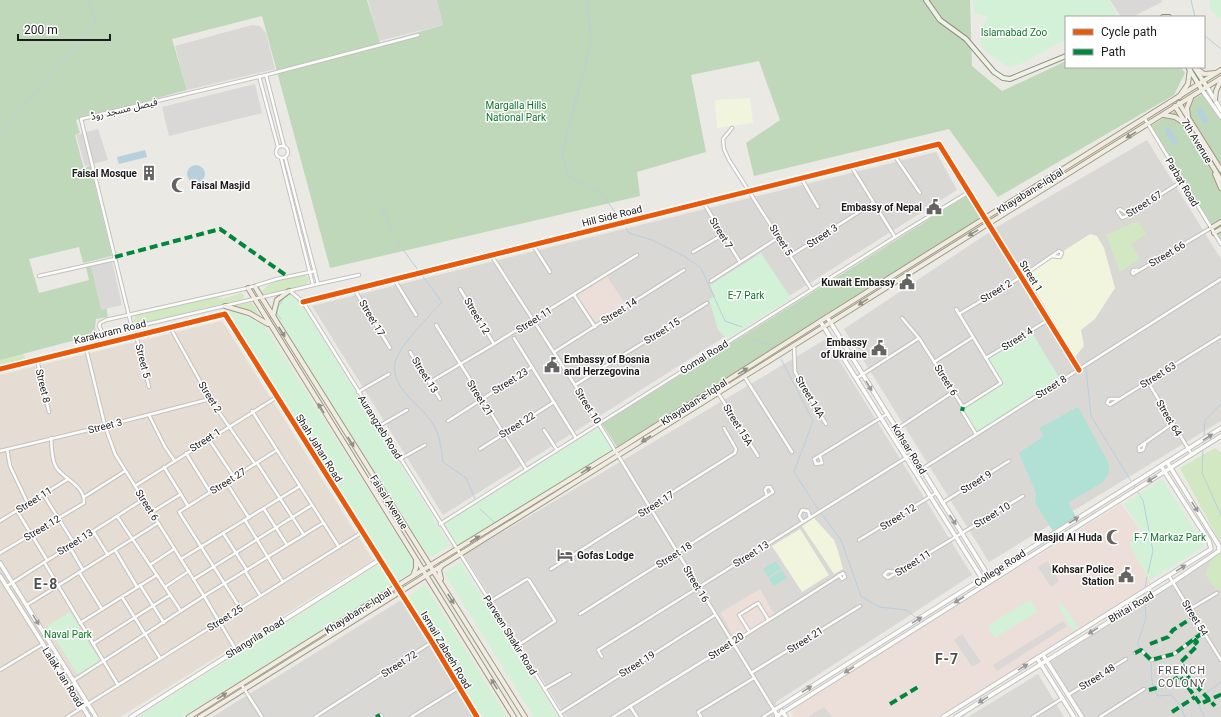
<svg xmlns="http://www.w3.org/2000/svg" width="1221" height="717" font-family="Roboto,'Noto Sans Arabic',sans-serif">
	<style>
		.residential { fill: #d9d8d5 }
		.commercial { fill: #ecdfd9 }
		.education { fill: #f2f5de }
		.military { fill: #e5dcd3 }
		.grass { fill: #d1e8c3 }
		.forest { fill: #c0d8ba }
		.park { fill: #d2f1d7 }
		.pitch { fill: #b0e1d4 }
		.parking { fill: #d9d8d6 }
		.water { fill: #b8cfdd }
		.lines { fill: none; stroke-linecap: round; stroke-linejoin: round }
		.stream { stroke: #b8cfdd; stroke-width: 1 }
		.minor-casing { stroke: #c3c2c0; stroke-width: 4.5 }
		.tertiary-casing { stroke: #c3c2c0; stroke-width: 5.5 }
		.secondary-casing { stroke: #8e937d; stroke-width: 6 }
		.primary-casing { stroke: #9f9a82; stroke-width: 6 }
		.minor { stroke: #fcfcfb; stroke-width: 2.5 }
		.tertiary { stroke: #fcfcfb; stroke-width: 3.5 }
		.secondary { stroke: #f0f2e9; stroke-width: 4 }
		.primary { stroke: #f0ece3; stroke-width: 4 }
		.quiet { stroke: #00873e; stroke-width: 4; stroke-dasharray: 8 4; stroke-linecap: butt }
		.cycleway-casing { stroke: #fff; stroke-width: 8 }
		.cycleway { stroke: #e8590c; stroke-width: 5 }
		.oneway { fill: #918e89 }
		.oneway2 { fill: #979797 }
		.labels { text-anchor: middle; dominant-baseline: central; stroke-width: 3; stroke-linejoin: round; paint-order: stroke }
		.park-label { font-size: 10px; fill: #0e7528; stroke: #fff }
		.street-label { font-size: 10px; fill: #1c1c1c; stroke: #fff }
		.poi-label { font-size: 10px; font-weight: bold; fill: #1c1c1c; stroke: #fff; text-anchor: end }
		.neighbourhood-label { font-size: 11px; letter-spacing: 1px; fill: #4f4f4f; stroke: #fff }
		.district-label { font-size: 14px; font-weight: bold; letter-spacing: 1px; fill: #4f4f4f; stroke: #fff }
	</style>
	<rect width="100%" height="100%" fill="#eae9e4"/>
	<g class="residential">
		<polygon points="368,0 437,0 443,25 379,41"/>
		<polygon points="252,25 260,26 266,33 275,69 187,90 175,46"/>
		<polygon points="1147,140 1221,259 1221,421 989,562 844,329 997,227"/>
		<polygon points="936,152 957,190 443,515 312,306"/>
		<polygon points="826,339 972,575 776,702 776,708 782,717 566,717 464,555"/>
		<polygon points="1221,553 1221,717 1083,717 1049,663"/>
		<polygon points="401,600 474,717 212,717"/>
		<polygon points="1038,674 1064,717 968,717"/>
	</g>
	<g class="commercial">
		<polygon points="607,276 626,305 597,324 577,296"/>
		<polygon points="1121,504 1144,535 1129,544 1151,583 938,717 794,717 790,710"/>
		<polygon points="760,589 775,615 736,640 720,613"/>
	</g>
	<g class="education">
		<polygon points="750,98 753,123 717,128 715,100"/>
		<polygon points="1090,234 1097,236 1104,248 1115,288 1095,319 1081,330 1084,346 1075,357 1026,275"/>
		<polygon points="814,518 834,540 838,551 843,569 834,574 802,526"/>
		<polygon points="800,529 829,575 802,592 772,546"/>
	</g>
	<polygon class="military" points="222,321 373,560 120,717 0,717 0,375"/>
	<g class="grass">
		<polygon points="1138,221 1146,234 1131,244 1140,259 1120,272 1106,235"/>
		<path d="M305,275L309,279L307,284L263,295L261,293C269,279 291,278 305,275Z"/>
		<polygon points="0,292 26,361 0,367"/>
		<polygon points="241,293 244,295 243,299 138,325 134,322 135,316 139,314 215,297 223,299"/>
		<polygon points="251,301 262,319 234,305"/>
		<polygon points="1215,448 1221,453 1221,544 1180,468"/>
		<polygon points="1221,548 1221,589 1215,588 1205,574 1213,557"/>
	</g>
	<g class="forest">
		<polygon points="0,0 367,0 380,43 443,25 437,0 970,0 972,66 1002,91 1066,61 1066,67 1181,67 1185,73 1174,95 998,197 949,129 754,176 746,143 780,120 759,61 691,75 706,152 637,172 640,196 330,268 262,16 172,39 187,90 76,120 80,133 75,135 84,169 90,165 112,256 83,263 79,247 29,259 39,293 89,280 86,267 91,266 100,302 106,305 108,317 96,319 95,328 98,334 0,360"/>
		<polygon points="1205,92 1221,117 1221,240 1151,126"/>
		<polygon points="968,195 981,214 977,220 617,447 602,424"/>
	</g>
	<g class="park">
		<path d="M973,0H1109L1118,17H1066V41L1058,43L1025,62L1009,67C983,51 972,48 987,16L974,13Z"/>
		<polygon points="1209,0 1221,0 1221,20 1211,10"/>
		<polygon points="761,253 791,298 727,339 718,330 709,299 715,296 710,285"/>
		<polygon points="288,293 300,302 450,545 432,557 428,556 275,314 280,300"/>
		<polygon points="230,308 264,325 413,561 413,571 398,581 232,319 229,313"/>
		<polygon points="1031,331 1061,381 976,434 962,411 963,407 1000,383 986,358"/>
		<polygon points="599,427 613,449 459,547 444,524"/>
		<polygon points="1162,479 1205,546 1150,580 1129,544 1144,534 1124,504"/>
		<polygon points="460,562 558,717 534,717 444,573"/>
		<polygon points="379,564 393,585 182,717 138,717"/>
		<polygon points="425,585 507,717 482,717 407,597"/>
		<polygon points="1030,600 1038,611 995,638 987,626"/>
		<polygon points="1062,603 1078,628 1073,631 1058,606"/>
		<polygon points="70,612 100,661 78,675 47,626"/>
	</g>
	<g class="pitch">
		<polygon points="1078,407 1108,462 1109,470 1108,475 1103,482 1068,503 1077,518 1054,533 1035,502 1036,493 1019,453 1044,436 1039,428"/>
		<polygon points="776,561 781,569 768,577 763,569"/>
		<polygon points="782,570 787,578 773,586 769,578"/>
	</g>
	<g class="parking">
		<polygon points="1110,0 1161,0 1162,2 1132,17 1121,17"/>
		<polygon points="255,84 262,113 169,136 162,107"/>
		<polygon points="98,129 108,160 85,166 76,135"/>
		<polygon points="112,261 122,305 101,310 91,266"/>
		<polygon points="1071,376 1077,403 1044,423 1040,422 1029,404 1033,400"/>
		<polygon points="1047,561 1059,581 1051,587 1038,567"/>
		<polygon points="1063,621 1067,626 997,671 993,665"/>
		<polygon points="962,634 981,662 972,667 954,640"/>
		<polygon points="824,707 832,717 809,717 809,716"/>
	</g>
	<g class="water">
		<polygon points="1201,107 1209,121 1204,124 1196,111"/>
		<polygon points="1169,127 1178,142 1173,145 1164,130"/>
		<polygon points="145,150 147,157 119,164 117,157"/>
		<circle cx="196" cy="174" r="9"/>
	</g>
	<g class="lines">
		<g class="stream">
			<polyline points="587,0 591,42 562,154 569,177 603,195 617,215"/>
			<polyline points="1191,0 1195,17"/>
			<polyline points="1204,35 1221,49"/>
			<polyline points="0,133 96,22 89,0"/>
			<polyline points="381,206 392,231"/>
			<polyline points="626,228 629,233 652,240 684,256 701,268 725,321 742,327"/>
			<polyline points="396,240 418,270"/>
			<path d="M421,274L442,302C431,314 397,348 395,363C391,388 418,403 431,421C440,433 441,448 443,462L466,478L475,499"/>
			<polyline points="281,319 277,314 278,307 285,296"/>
			<polyline points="751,340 772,345"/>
			<polyline points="781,359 813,421 794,472 818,509"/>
			<polyline points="1086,368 1091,416 1131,481"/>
			<polyline points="1204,435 1205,420 1221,404"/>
			<polyline points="1204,444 1204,442"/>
			<polyline points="1203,450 1202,473 1221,515"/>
			<polyline points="1134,486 1135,487"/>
			<polyline points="1138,492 1139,494"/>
			<polyline points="1140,496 1143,500 1153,551 1148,573"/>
			<polyline points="480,509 494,522"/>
			<polyline points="822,514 841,540 861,596 879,607 907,610 915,617"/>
			<polyline points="1145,587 1147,577"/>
			<polyline points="1144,594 1144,596"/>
			<polyline points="1145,603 1146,618 1137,645 1148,655"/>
			<path d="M1151,661C1152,674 1150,686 1158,696L1171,695L1180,705L1185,717"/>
			<polyline points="964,715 964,717"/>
			<polyline points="1205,717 1200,708 1198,699 1221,682"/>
		</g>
		<defs>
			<g id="minor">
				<polyline points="266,75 284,146"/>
				<polyline points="259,76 278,147"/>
				<polyline points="1145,119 1221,244"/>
				<polyline points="732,128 723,139 724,149 729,160 812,290"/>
				<circle cx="282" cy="152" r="6"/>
				<polyline points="894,155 920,193"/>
				<polyline points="285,157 318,284"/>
				<polyline points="281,158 313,285"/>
				<polyline points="851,166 895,237"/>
				<polyline points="801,178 818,207"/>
				<polyline points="703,202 740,262"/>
				<polyline points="1126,213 1120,209 1117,211 1122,218 1127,216 1182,181"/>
				<polyline points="533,245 550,272"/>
				<polyline points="693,252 722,235"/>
				<polyline points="491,255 575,385 774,710 763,717"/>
				<polyline points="790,256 873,203"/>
				<polyline points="1140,270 1133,270 1132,272 1133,274 1211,228"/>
				<polyline points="315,271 277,279 248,288 106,320 100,323 99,326 103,333 109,333 318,284 359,275"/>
				<polyline points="39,276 115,259"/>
				<polyline points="394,279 416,315"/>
				<polyline points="711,281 779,237"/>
				<polyline points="354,289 390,348"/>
				<polyline points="460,289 494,344"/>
				<polyline points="290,291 303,302 562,717"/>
				<polyline points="574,295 595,327"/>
				<polyline points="303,302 939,144 1079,370"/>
				<polyline points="959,314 1021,277 1059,251 1062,253 1060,257 1052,256"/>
				<polyline points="902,318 919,338 963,407 1001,383 956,309"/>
				<polyline points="436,325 526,469"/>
				<polyline points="170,327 210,399 255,464"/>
				<polyline points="132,328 81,119 266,75 418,35"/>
				<polyline points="136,335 149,387"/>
				<polyline points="514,338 576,438"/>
				<polyline points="794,345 795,372 826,424"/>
				<polyline points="86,348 105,426 115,454 204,596 236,650"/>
				<polyline points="410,352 440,399"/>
				<polyline points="554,352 684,270"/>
				<polyline points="986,358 1048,320"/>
				<polyline points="37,360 49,412"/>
				<polyline points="934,362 973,337"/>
				<polyline points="0,369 225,314 432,642 477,717"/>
				<polyline points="744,376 792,452"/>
				<polyline points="857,378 919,338"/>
				<polyline points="430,382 494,344 637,255"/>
				<polyline points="1148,382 1192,455"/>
				<polyline points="575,385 707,303"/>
				<polyline points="358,392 389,374"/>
				<polyline points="718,393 758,456"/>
				<polyline points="1118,399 1109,399 1107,403 1110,405 1221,336"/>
				<polyline points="252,411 339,547"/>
				<polyline points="962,411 976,434"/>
				<polyline points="149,415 165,447 174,460"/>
				<polyline points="448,421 532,367"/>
				<polyline points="379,426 407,410"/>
				<polyline points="897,429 953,392"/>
				<polyline points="544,430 557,450"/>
				<polyline points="208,438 234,477"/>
				<polyline points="1145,444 1143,450 1139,451 1139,447 1172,424"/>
				<polyline points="7,449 10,466 28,504"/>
				<polyline points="480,449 554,402"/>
				<polyline points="0,451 105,426 210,399"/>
				<polyline points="186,453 210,492"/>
				<polyline points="820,456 822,463 816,464 814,459 887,414"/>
				<polyline points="400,459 425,445"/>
				<polyline points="257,463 304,535"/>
				<polyline points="164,467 188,506"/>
				<polyline points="922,469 1221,279"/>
				<polyline points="226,482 249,518"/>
				<polyline points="135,486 277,397"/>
				<polyline points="43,494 74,543"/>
				<polyline points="84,497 125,471"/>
				<polyline points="942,503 1009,461"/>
				<polyline points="264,509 287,545"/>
				<polyline points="17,511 47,560"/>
				<polyline points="152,512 181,494"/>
				<polyline points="117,516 181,611"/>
				<polyline points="245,520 283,582"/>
				<polyline points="0,521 68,479"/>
				<polyline points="803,522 799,516 802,510 808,511 810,517"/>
				<polyline points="440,524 895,237 969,192"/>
				<polyline points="93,531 108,555"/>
				<polyline points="223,533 247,570"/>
				<polyline points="859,540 936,493"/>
				<polyline points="69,546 83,570"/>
				<polyline points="115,550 137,587"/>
				<path d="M0,553L84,503C85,485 63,479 56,467C51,459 52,447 51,438"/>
				<polyline points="181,559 300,486"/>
				<polyline points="44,562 118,685"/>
				<polyline points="150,565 174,549"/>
				<polyline points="551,569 735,453 736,449 724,428"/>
				<polyline points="245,571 260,595"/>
				<polyline points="79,572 102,609"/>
				<polyline points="896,572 888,571 884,575 888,578 1023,496"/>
				<polyline points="1169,576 1221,660"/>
				<polyline points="194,579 312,505"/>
				<polyline points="140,585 164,623"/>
				<polyline points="7,586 144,499"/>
				<polyline points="165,587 189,571"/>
				<polyline points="122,597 160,658"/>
				<polyline points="489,602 527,579 529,580 555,621 517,646"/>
				<polyline points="27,605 158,523"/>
				<polyline points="240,608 179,512 277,450"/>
				<polyline points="1190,609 1217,593"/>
				<polyline points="580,614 773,492 770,487 767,487 765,490 767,496"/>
				<polyline points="80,623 157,575"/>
				<polyline points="749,631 739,615 758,603 768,619"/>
				<polyline points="93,644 170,595"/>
				<polyline points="1135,653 1141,650 1151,660 1174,654 1201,634"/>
				<polyline points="602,657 598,650 912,454"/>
				<polyline points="0,670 43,644"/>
				<polyline points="751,673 860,606"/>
				<polyline points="74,680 204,596 323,523"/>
				<polyline points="241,684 262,717"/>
				<polyline points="544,689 570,674"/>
				<polyline points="1068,695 1126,659"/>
				<polyline points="630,706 637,717"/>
				<polyline points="560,713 715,615"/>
				<polyline points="380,715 382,717"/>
				<polyline points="67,717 361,533"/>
				<polyline points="315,717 432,642"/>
				<polyline points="411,717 458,688"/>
				<path d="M613,717C690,669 767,622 843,573L845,577L842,579L839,575"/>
				<polyline points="701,717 698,712 754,678"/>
				<polyline points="1033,717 1063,698"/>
				<polyline points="1100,717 1144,689"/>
			</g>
			<g id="tertiary">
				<polyline points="1207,87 1221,110"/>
				<polyline points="1202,90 1221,117"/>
				<polyline points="827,317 991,580"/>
				<polyline points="820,321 983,580"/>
				<polyline points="0,563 96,717"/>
				<polyline points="0,576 89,717"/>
				<polyline points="1043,655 1082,717"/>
				<polyline points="1037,658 1074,717"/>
				<polyline points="782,711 786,717"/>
				<polyline points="777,716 1221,436"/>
				<polyline points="131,717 379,560"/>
				<polyline points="778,717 774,710 779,707 1221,428"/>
				<polyline points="943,717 1211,549 1209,541 1161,466"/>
				<polyline points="956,717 1173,582 1219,551 1219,546 1216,541 1167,462"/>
			</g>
			<g id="secondary">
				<polyline points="926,0 940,20 966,39 994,72 1003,78 1010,79 1066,56"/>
				<polyline points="1163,17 1169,17"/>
				<polyline points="1188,67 1202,90"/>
				<polyline points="1194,67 1207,87"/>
			</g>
			<g id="primary">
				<polyline points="1194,67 1204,74 1216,73"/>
				<polyline points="1179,97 1188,84 1190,69"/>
				<polyline points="1215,100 1216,91 1221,80"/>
				<polyline points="1179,103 1221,170"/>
				<polyline points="1175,106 1221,180"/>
				<polyline points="1164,115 1175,117 1186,124"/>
				<polyline points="1188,116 1187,108 1191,98"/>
				<polyline points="1215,174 1221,188"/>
				<polyline points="1211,228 1221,222"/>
				<polyline points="1214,233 1221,229"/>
				<polyline points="255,287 525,717"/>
				<polyline points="248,288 514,717"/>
				<polyline points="225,306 249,313 268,324"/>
				<polyline points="273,316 277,300 289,291"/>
				<polyline points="413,576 416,568 416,561"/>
				<polyline points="441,579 439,570 442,565"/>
				<polyline points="189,717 413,576 616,451 827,317 1221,70"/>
				<polyline points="200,717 1221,78"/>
			</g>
		</defs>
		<use href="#minor" class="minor-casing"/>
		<use href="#tertiary" class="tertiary-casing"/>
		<use href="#secondary" class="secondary-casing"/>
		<use href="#primary" class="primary-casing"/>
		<use href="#minor" class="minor"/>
		<use href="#tertiary" class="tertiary"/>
		<use href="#secondary" class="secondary"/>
		<use href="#primary" class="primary"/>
		<g class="quiet">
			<polyline points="115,257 220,229 287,276"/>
			<polyline points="962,411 963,407"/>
			<polyline points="1194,639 1197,642 1194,645 1196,647 1181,662 1187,676 1215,706"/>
			<polyline points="1150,644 1168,637 1173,630 1192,618"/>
			<polyline points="1135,653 1141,650 1151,660 1174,654 1201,634"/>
			<polyline points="1149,690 1163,686 1180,676 1200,704 1220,695 1221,697"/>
			<polyline points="890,704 918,687"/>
			<polyline points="1172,712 1195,697"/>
			<polyline points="376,717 380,715"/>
		</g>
		<defs>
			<g id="cycleway">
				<polyline points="303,302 939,144 1079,370"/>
				<polyline points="0,369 225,314 432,642 477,717"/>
			</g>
		</defs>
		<use href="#cycleway" class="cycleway-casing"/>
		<use href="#cycleway" class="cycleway"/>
	</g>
	<defs><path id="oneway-solid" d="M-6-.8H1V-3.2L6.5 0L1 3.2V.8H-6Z"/></defs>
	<g class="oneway">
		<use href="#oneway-solid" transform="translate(1131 135) rotate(149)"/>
		<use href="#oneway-solid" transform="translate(973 233) rotate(148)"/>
		<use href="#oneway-solid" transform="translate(863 302) rotate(148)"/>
		<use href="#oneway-solid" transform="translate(282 332) rotate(58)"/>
		<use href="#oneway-solid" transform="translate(743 371) rotate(-32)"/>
		<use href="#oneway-solid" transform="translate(321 408) rotate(-122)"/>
		<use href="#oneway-solid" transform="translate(646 439) rotate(147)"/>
		<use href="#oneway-solid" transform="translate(351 442) rotate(58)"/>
		<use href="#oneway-solid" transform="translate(586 470) rotate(-32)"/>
		<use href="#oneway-solid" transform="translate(475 539) rotate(-32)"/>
		<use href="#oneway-solid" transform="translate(451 599) rotate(58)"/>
		<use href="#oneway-solid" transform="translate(494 684) rotate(-122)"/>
		<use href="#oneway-solid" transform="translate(222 696) rotate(-32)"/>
	</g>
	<g class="oneway2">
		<use href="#oneway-solid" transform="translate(869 386) rotate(59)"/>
		<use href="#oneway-solid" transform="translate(1208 437) rotate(-33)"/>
		<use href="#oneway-solid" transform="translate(1152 479) rotate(148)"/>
		<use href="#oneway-solid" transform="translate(1195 507) rotate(58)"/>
		<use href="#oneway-solid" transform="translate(953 520) rotate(56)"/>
		<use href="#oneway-solid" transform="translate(1074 520) rotate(-32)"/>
		<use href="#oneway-solid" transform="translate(1181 568) rotate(-32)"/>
		<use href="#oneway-solid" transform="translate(959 600) rotate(148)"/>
		<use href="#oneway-solid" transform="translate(36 620) rotate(58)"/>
		<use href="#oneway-solid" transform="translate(917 620) rotate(-32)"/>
		<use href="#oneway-solid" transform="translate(1093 631) rotate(148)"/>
		<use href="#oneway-solid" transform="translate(1023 667) rotate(-32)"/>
		<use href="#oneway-solid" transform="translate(849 670) rotate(147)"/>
		<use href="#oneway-solid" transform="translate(807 689) rotate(-32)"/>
		<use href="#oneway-solid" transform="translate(983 700) rotate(148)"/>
	</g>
	<defs>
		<symbol id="building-bare" viewBox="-9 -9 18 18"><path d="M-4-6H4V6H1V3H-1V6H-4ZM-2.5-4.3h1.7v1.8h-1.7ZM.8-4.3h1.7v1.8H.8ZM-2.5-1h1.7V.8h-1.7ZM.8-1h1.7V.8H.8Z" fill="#646462" stroke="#fff" stroke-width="2.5" paint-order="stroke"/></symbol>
		<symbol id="mosque-bare" viewBox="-9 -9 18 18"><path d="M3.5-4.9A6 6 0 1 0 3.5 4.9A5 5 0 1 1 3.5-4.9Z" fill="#646462" stroke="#fff" stroke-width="2.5" paint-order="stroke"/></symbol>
		<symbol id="civic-bare" viewBox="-9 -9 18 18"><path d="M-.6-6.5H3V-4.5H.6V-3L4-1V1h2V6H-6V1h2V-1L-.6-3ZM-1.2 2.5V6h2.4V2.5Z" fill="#646462" stroke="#fff" stroke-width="2.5" paint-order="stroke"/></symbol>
		<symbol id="hotel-bare" viewBox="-9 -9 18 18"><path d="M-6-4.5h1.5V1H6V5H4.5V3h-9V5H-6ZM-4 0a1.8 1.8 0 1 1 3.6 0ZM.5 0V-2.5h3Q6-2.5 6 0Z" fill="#646462" stroke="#fff" stroke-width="2.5" paint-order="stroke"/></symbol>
	</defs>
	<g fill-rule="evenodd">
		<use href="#building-bare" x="138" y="162" width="22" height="22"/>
		<use href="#mosque-bare" x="168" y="174" width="22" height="22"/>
		<use href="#civic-bare" x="923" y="196" width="22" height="22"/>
		<use href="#civic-bare" x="896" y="271" width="22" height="22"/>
		<use href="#civic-bare" x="868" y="337" width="22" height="22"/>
		<use href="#civic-bare" x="541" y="354" width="22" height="22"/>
		<use href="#mosque-bare" x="1103" y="526" width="22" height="22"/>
		<use href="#hotel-bare" x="554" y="544" width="22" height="22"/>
		<use href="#civic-bare" x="1115" y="564" width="22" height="22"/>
	</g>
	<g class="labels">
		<g class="park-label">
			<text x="1014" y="32">Islamabad Zoo</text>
			<text x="516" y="105">Margalla Hills<tspan x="516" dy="12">National Park</tspan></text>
			<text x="746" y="295">E-7 Park</text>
			<text x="1170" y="537">F-7 Markaz Park</text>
			<text x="68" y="634">Naval Park</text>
		</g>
		<g class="street-label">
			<text transform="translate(124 109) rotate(-13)">فیصل مسجد روڈ</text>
			<text transform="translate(1197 141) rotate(59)">7th Avenue</text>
			<text transform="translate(1182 182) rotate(59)">Parbat Road</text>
			<text transform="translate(1030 191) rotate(-32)">Khayaban-e-Iqbal</text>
			<text transform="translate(1144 204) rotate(-32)">Street 67</text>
			<text transform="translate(612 216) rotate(-14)">Hill Side Road</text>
			<text transform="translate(721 233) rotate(58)">Street 7</text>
			<text transform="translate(822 236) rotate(-33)">Street 3</text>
			<text transform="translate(781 240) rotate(58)">Street 5</text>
			<text transform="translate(1167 254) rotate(-31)">Street 66</text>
			<text transform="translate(1031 276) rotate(58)">Street 1</text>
			<text transform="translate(996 291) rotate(-31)">Street 2</text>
			<text transform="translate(619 311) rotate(-32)">Street 14</text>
			<text transform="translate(477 316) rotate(59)">Street 12</text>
			<text transform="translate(372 318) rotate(59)">Street 17</text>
			<text transform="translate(534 320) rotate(-32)">Street 11</text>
			<text transform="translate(662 331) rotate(-32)">Street 15</text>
			<text transform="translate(110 332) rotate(-14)">Karakuram Road</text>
			<text transform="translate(1017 339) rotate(-32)">Street 4</text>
			<text transform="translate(704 357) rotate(-32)">Gomal Road</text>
			<text transform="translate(143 361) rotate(76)">Street 5</text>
			<text transform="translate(425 375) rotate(58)">Street 13</text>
			<text transform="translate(1158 375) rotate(-32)">Street 63</text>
			<text transform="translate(946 380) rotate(58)">Street 6</text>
			<text transform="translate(510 381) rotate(-32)">Street 23</text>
			<text transform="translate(43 386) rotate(77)">Street 8</text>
			<text transform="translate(1051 387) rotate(-32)">Street 8</text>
			<text transform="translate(210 397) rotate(58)">Street 2</text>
			<text transform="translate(810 397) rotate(59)">Street 14A</text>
			<text transform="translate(480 398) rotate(58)">Street 21</text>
			<text transform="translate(694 402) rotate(-33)">Khayaban-e-Iqbal</text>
			<text transform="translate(588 406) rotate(58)">Street 10</text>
			<text transform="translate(1169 418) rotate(59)">Street 64</text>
			<text transform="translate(517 425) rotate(-32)">Street 22</text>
			<text transform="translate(738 425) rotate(58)">Street 15A</text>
			<text transform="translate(105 426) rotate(-14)">Street 3</text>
			<text transform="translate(380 427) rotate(58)">Aurangzeb Road</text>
			<text transform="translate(205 440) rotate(-33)">Street 1</text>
			<text transform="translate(319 448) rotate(58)">Shah Jahan Road</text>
			<text transform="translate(909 449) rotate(58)">Kohsar Road</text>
			<text transform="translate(228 481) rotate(-32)">Street 27</text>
			<text transform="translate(976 482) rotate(-32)">Street 9</text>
			<text transform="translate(34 500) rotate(-32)">Street 11</text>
			<text transform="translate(389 502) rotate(58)">Faisal Avenue</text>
			<text transform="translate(656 504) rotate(-32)">Street 17</text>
			<text transform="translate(147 505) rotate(58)">Street 6</text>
			<text transform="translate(992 515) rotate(-31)">Street 10</text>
			<text transform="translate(898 517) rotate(-32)">Street 12</text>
			<text transform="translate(42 528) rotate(-31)">Street 12</text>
			<text transform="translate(75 542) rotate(-32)">Street 13</text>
			<text transform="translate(751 554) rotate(-32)">Street 13</text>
			<text transform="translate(674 555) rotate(-32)">Street 18</text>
			<text transform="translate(913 563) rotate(-32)">Street 11</text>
			<text transform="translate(1000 568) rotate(-33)">College Road</text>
			<text transform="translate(696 584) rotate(59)">Street 16</text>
			<text transform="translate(1131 607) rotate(-31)">Bhitai Road</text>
			<text transform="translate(358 611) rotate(-32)">Khayaban-e-Iqbal</text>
			<text transform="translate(225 618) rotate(-32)">Street 25</text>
			<text transform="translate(1195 618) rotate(58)">Street 54</text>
			<text transform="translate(510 635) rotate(58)">Parveen Shakir Road</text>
			<text transform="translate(255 638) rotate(-32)">Shangrila Road</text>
			<text transform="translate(805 640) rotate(-32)">Street 21</text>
			<text transform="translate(726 646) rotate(-34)">Street 20</text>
			<text transform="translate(446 650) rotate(59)">Ismail Zabeeh Road</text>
			<text transform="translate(399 664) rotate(-33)">Street 72</text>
			<text transform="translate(637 664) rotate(-32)">Street 19</text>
			<text transform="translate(63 677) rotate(58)">Lalak Jan Road</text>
			<text transform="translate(1097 677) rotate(-32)">Street 48</text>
		</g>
		<g class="poi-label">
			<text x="137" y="173">Faisal Mosque</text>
			<text x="191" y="185" text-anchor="start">Faisal Masjid</text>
			<text x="922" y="207">Embassy of Nepal</text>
			<text x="895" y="282">Kuwait Embassy</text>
			<text x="867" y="342">Embassy<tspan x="867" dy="12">of Ukraine</tspan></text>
			<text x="564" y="359" text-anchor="start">Embassy of Bosnia<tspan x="564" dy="12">and Herzegovina</tspan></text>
			<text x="1102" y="537">Masjid Al Huda</text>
			<text x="577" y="555" text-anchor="start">Gofas Lodge</text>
			<text x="1114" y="569">Kohsar Police<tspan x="1114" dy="12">Station</tspan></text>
		</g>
		<g class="neighbourhood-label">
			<text x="1182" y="670">FRENCH<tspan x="1182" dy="13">COLONY</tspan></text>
		</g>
		<g class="district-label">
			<text x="46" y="584">E-8</text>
			<text x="947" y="659">F-7</text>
		</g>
	</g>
	<rect x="1065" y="16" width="140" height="52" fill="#ffffff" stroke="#a4a4a4"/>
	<rect x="1073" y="29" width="20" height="6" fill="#e8590c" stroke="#a4a4a4"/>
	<text x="1101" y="36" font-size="12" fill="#1c1c1c">Cycle path</text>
	<rect x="1073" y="49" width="20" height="6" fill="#00873e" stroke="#a4a4a4"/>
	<text x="1101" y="56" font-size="12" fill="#1c1c1c">Path</text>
	<path d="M18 34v6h92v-6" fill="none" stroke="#1c1c1c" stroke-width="2"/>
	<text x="24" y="34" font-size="12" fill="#1c1c1c" stroke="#ffffff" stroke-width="3" paint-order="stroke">200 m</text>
</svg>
